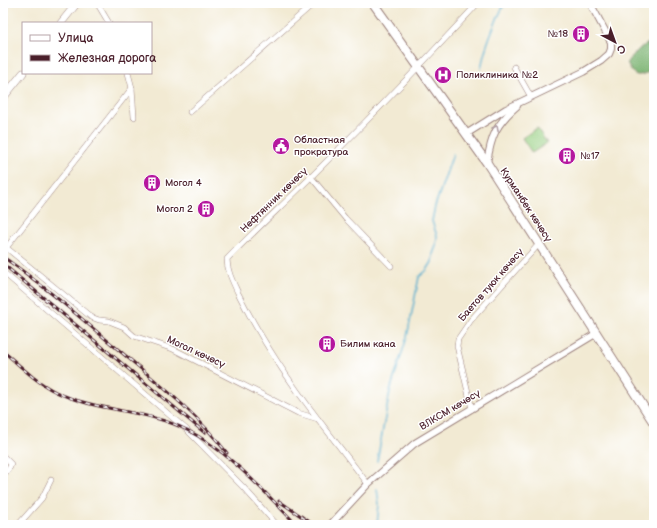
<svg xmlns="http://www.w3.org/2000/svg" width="657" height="528" font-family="'Balsamiq Sans',sans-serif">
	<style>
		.green { fill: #97cf81; stroke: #707756 }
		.forest { fill: #79b26f; stroke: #62684d }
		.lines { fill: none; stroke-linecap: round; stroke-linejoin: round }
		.stream { stroke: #51adcf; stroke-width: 1.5 }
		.minor-casing { stroke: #9e847f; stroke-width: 6 }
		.tertiary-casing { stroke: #9e847f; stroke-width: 8 }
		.secondary-casing { stroke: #9e847f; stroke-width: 8 }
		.primary-casing { stroke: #9e847f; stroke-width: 10 }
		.minor { stroke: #fff; stroke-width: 5 }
		.tertiary { stroke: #fff; stroke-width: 6 }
		.secondary { stroke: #fff; stroke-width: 7 }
		.primary { stroke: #fff; stroke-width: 8 }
		.rail-casing { stroke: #4a1f2b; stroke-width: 3 }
		.rail { stroke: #fff; stroke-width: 1.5; stroke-dasharray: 4.5; stroke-linecap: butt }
		.oneway { stroke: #ae9aa0 }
		.labels { text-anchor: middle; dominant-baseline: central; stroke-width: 3; stroke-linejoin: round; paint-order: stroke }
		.poi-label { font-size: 10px; fill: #4a1f2b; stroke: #fff; text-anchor: start }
		.street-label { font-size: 10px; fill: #4a1f2b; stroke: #fff }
	</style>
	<rect width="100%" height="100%" fill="#fff"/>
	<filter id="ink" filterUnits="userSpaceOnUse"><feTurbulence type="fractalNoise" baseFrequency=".025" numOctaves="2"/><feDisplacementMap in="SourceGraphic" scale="8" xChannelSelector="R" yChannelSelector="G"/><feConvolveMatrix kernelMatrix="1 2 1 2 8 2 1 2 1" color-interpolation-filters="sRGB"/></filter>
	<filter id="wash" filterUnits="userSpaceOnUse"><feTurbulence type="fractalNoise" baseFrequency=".012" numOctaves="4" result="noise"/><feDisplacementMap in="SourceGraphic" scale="16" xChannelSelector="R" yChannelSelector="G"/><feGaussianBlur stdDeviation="0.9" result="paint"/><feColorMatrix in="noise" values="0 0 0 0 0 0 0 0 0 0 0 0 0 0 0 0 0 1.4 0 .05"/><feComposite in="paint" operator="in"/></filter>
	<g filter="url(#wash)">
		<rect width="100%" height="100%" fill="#f2ead3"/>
		<polygon class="green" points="537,128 547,143 532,153 522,138"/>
		<path class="forest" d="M654,40V70C639,76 634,80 627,62L640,48Z"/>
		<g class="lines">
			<g class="stream">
				<path d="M481,69C485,46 494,24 505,3"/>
				<polyline points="377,461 390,391 407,337 419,277 427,270 432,262 433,254 436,246 437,236 432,221 435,206 453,154"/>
				<polyline points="377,489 379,504 377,525"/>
			</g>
		</g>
	</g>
	<g filter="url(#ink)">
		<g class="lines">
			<defs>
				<g id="minor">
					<polyline points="97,3 109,23"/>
					<polyline points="514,67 531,97"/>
					<polyline points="128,73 132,88 134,117"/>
					<polyline points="190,112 314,3"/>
					<polyline points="311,177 345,218 391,266"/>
					<polyline points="3,245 91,317 99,320 109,321 124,327 134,336 173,349 298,413 318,419 368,484"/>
					<polyline points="6,248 132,88"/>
					<polyline points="3,272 187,430 243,487 277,525"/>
					<polyline points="472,409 457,346 458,339 471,320 539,244"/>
					<path d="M318,419C288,380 260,338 238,293C233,282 227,271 227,259C255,230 284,204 312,176C368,120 424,62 478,3"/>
					<polyline points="3,456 11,464 10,467 3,476"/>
					<polyline points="18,525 42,498 51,480"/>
				</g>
				<g id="tertiary">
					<polyline points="466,134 506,109 583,72 601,61 609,54 611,49 611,42 590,3"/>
					<path d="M487,163C491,136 496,124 517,106"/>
					<polyline points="330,525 368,484 415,443 597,333"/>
				</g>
				<g id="secondary">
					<polyline points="61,23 77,3"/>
					<polyline points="3,98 23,73"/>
				</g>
				<polyline id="primary" points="373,3 487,163 654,423"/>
			</defs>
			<use href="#minor" class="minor-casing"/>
			<use href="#tertiary" class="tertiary-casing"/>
			<use href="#secondary" class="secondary-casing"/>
			<use href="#primary" class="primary-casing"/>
			<use href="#minor" class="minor"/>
			<use href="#tertiary" class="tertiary"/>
			<use href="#secondary" class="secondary"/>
			<use href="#primary" class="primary"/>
			<defs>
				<g id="rail">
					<path d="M3,257C43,284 78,316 114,346C154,380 195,411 227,453"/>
					<polyline points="3,264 205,433"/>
					<path d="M3,351C20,366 36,382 56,392C97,412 146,409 187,430C229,451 264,492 297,525"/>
					<polyline points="279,501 314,525"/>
				</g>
			</defs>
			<use href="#rail" class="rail-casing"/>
			<use href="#rail" class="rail"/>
		</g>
		<defs><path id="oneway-chevron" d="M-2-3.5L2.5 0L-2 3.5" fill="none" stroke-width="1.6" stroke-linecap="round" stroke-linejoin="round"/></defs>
		<use class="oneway" href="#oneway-chevron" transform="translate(496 128) rotate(-61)"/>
	</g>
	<defs>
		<symbol id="building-disc" viewBox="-11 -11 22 22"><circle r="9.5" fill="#b5179e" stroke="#fff"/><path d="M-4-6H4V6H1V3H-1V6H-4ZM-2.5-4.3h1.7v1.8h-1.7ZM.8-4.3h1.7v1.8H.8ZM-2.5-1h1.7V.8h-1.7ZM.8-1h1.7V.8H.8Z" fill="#fff"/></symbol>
		<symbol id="hospital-disc" viewBox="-11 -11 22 22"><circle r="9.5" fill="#b5179e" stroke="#fff"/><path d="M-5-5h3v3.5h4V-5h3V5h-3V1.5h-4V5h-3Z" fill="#fff"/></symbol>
		<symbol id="civic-disc" viewBox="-11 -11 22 22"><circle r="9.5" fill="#b5179e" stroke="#fff"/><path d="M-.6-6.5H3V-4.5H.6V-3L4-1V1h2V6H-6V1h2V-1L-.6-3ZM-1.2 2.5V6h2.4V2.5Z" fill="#fff"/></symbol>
	</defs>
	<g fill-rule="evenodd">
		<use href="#building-disc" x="571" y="24" width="20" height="20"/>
		<use href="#hospital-disc" x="433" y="65" width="20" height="20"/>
		<use href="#civic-disc" x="271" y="136" width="20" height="20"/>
		<use href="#building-disc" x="557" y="146" width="20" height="20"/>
		<use href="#building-disc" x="142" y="173" width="20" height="20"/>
		<use href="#building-disc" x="196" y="199" width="20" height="20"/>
		<use href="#building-disc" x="317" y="334" width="20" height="20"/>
	</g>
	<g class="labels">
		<g class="poi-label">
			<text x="568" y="34" text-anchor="end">№18</text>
			<text x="456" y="75">Поликлиника №2</text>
			<text x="294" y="140">Областная<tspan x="294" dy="12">прократура</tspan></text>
			<text x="580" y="156">№17</text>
			<text x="165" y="183">Могол 4</text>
			<text x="193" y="209" text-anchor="end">Могол 2</text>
			<text x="340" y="344">Билим кана</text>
		</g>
		<g class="street-label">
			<text transform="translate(274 200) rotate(-44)">Нефтянник көчөсү</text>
			<text transform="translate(526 205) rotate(57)">Курманбек көчөсү</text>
			<text transform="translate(491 285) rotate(-49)">Баетов туюк көчөсү</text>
			<text transform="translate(196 352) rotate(25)">Могол көчөсү</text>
			<text transform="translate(450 410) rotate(-31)">ВЛКСМ көчөсү</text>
		</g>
	</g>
	<rect width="657" height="528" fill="none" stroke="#fff" stroke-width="16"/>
	<rect x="22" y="22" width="130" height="52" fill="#ffffff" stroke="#b7a5aa"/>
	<rect x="30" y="35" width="20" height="6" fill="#ffffff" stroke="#b7a5aa"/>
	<text x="58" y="42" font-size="12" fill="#4a1f2b">Улица</text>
	<rect x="30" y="55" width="20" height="6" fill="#4a1f2b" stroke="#b7a5aa"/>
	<text x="58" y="62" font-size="12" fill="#4a1f2b">Железная дорога</text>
	<g transform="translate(615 42) rotate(139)" stroke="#ffffff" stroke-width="3" paint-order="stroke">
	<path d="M0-3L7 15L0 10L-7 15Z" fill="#4a1f2b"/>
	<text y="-6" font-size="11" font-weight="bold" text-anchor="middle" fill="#4a1f2b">С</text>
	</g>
</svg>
